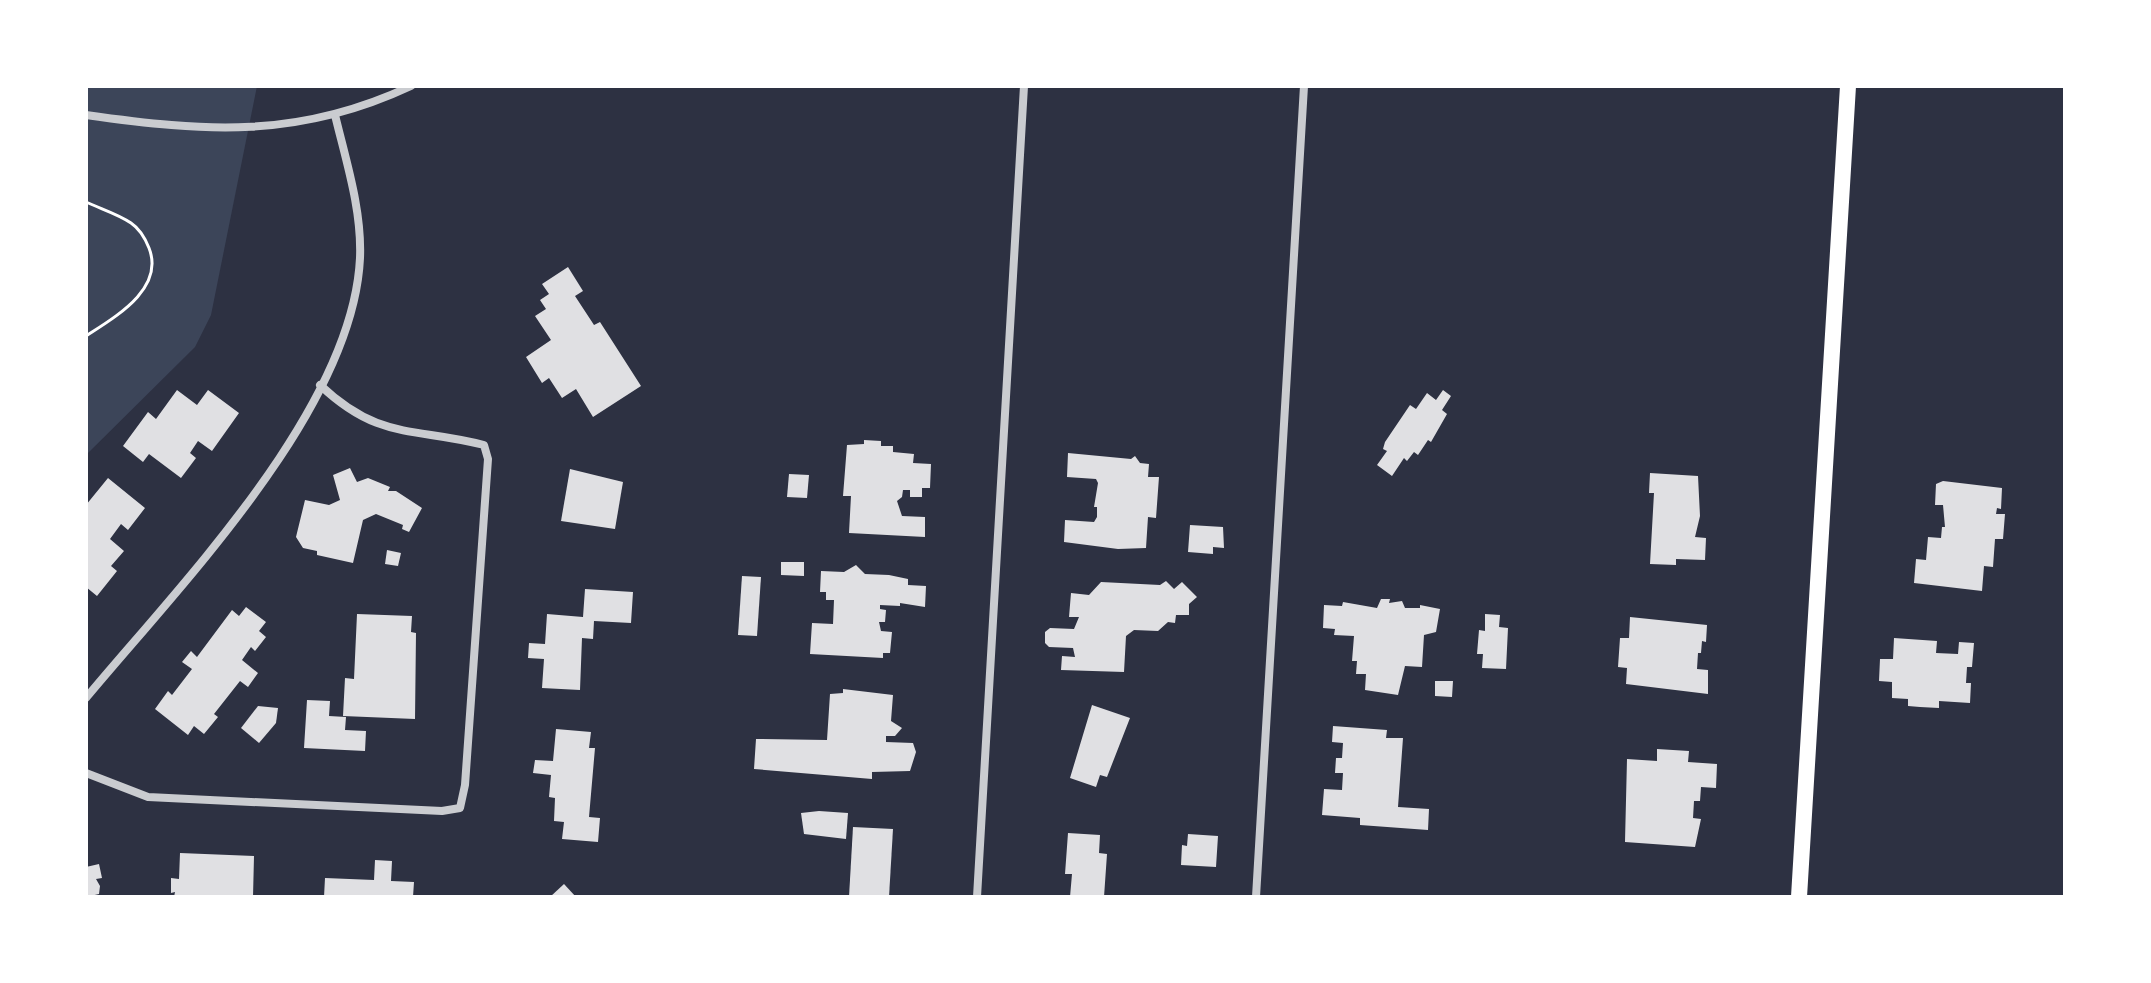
<svg xmlns="http://www.w3.org/2000/svg" width="2151" height="983" font-family="'Times New Roman',serif">
	<style>
		.green { fill: #3c4559 }
		.building { fill: #e0e0e3 }
		.lines { fill: none; stroke-linecap: round; stroke-linejoin: round }
		.path { stroke: #fff; stroke-width: 3 }
		.minor { stroke: #caccd0; stroke-width: 8 }
		.secondary { stroke: #fff; stroke-width: 16 }
	</style>
	<rect width="100%" height="100%" fill="#2d3142"/>
	<polygon class="green" points="86,86 257,86 211,315 195,347 86,455"/>
	<g class="building">
		<polygon points="568,267 583,291 575,296 594,325 600,322 641,386 593,417 576,389 562,398 549,378 542,383 526,357 551,340 535,316 546,309 540,300 549,294 542,284"/>
		<polygon points="177,390 197,405 208,390 239,413 212,451 198,441 190,453 196,458 181,478 149,454 143,462 123,446 148,412 156,419"/>
		<polygon points="1443,390 1451,396 1442,410 1447,414 1431,442 1428,440 1418,455 1414,452 1407,461 1404,458 1392,476 1377,465 1387,451 1383,449 1385,442 1410,405 1416,409 1427,393 1436,400"/>
		<polygon points="864,440 881,441 881,446 893,446 893,452 914,454 913,463 931,464 930,488 922,488 922,497 910,497 910,490 903,490 902,497 897,501 902,516 925,517 925,537 849,533 851,496 843,496 847,445 864,444"/>
		<polygon points="1068,453 1131,459 1135,456 1140,463 1149,464 1148,477 1159,477 1156,518 1148,517 1146,548 1118,549 1064,542 1065,520 1094,522 1097,517 1097,507 1094,507 1098,483 1096,479 1067,477"/>
		<polygon points="350,468 357,482 368,478 390,487 388,491 396,491 422,508 409,532 402,529 403,525 376,514 363,520 353,563 317,555 317,551 303,548 296,537 305,500 329,505 340,500 333,475"/>
		<polygon points="570,469 623,482 615,529 561,521"/>
		<polygon points="1650,473 1698,476 1700,516 1695,537 1706,538 1705,560 1676,559 1676,565 1650,564 1654,493 1649,493"/>
		<polygon points="789,474 809,475 807,498 787,497"/>
		<polygon points="108,478 145,508 128,530 121,524 110,539 124,551 111,566 117,571 97,596 86,587 86,505"/>
		<polygon points="1943,481 2002,488 2001,509 1997,508 1996,514 2005,514 2003,539 1995,539 1993,567 1984,566 1982,591 1914,583 1916,559 1926,560 1928,537 1941,538 1942,527 1945,527 1943,505 1935,505 1936,484"/>
		<polygon points="1190,525 1223,527 1224,548 1213,547 1213,554 1188,552"/>
		<polygon points="387,550 401,553 398,566 385,564"/>
		<polygon points="781,562 804,562 804,576 781,575"/>
		<polygon points="856,565 865,574 889,575 908,579 908,585 926,586 925,607 900,603 900,606 880,605 880,609 886,610 885,622 879,622 881,631 892,632 890,653 883,653 883,658 810,654 812,623 833,624 834,600 826,600 826,592 820,592 821,571 844,572"/>
		<polygon points="742,576 761,577 757,636 738,635"/>
		<polygon points="1166,581 1174,589 1182,582 1197,597 1189,604 1189,615 1176,615 1175,623 1168,622 1158,631 1134,630 1126,636 1124,672 1061,670 1062,656 1075,657 1073,648 1049,647 1045,643 1045,632 1050,628 1074,629 1079,617 1069,617 1071,593 1089,595 1101,582 1160,585"/>
		<polygon points="585,589 633,592 631,623 594,621 593,639 582,638 580,690 542,688 544,659 528,658 529,643 545,644 547,614 583,617"/>
		<polygon points="1381,599 1390,599 1389,603 1402,601 1405,608 1420,608 1420,605 1440,609 1436,632 1424,635 1422,667 1405,666 1398,695 1365,690 1366,674 1356,674 1357,661 1352,661 1354,636 1334,635 1335,629 1323,628 1324,605 1342,606 1343,602 1377,608"/>
		<polygon points="246,607 266,622 259,631 266,637 255,651 251,647 242,660 258,673 248,687 240,681 214,714 218,717 204,734 194,726 188,735 155,709 168,691 172,695 192,669 182,662 191,651 197,657 232,610 239,616"/>
		<polygon points="357,614 412,616 411,632 416,633 415,719 343,716 345,678 354,679"/>
		<polygon points="1485,614 1500,615 1499,627 1508,628 1506,669 1482,668 1483,654 1477,654 1479,630 1485,631"/>
		<polygon points="1630,617 1707,625 1706,642 1702,641 1701,653 1698,653 1697,669 1708,670 1708,694 1626,684 1627,668 1618,667 1620,638 1629,638"/>
		<polygon points="1894,638 1937,641 1936,653 1958,654 1959,642 1974,643 1972,667 1967,667 1966,683 1971,683 1970,703 1939,701 1939,708 1920,707 1908,706 1908,699 1892,698 1892,682 1879,681 1880,659 1893,659"/>
		<polygon points="1435,681 1453,681 1452,697 1435,696"/>
		<polygon points="843,689 893,695 891,721 902,728 895,736 886,736 886,742 913,743 916,752 910,771 872,772 872,779 754,769 756,739 827,740 830,694 843,693"/>
		<polygon points="307,700 330,701 329,716 346,717 345,730 366,731 365,751 304,748"/>
		<polygon points="1092,705 1130,718 1107,777 1100,775 1096,787 1070,778"/>
		<polygon points="258,706 278,708 276,723 259,743 241,728"/>
		<polygon points="1333,726 1387,730 1386,738 1403,738 1398,807 1429,809 1428,830 1360,825 1360,818 1322,815 1324,789 1342,790 1343,773 1335,773 1336,758 1342,758 1343,743 1332,742"/>
		<polygon points="556,729 591,732 589,748 595,748 589,817 600,818 598,842 562,839 564,822 554,821 555,798 549,797 551,775 533,773 535,760 553,761"/>
		<polygon points="1657,749 1689,751 1688,762 1717,764 1716,788 1701,787 1700,801 1694,801 1693,818 1701,819 1695,847 1625,842 1627,759 1657,761"/>
		<polygon points="819,811 848,813 846,839 804,834 801,813"/>
		<polygon points="853,827 893,829 889,897 849,897"/>
		<polygon points="1068,833 1100,835 1099,853 1107,854 1104,897 1070,897 1072,874 1065,874"/>
		<polygon points="1188,834 1218,836 1216,867 1181,865 1182,845 1187,846"/>
		<polygon points="180,853 254,856 253,897 174,897 175,892 171,893 171,878 179,879"/>
		<polygon points="375,860 392,861 391,881 414,882 413,897 324,897 325,878 374,880"/>
		<polygon points="99,864 102,878 96,879 100,886 99,894 86,897 86,867"/>
		<polygon points="564,884 576,897 550,897"/>
	</g>
	<g class="lines">
		<path class="path" d="M86,202C101,209 118,214 131,223C140,229 145,238 149,248C165,289 115,317 86,336"/>
		<g class="minor">
			<path d="M86,115C206,132 298,139 411,86"/>
			<path d="M86,698C180,585 353,409 360,258C362,210 346,161 335,115"/>
			<path d="M86,773L148,797L442,811L460,808L465,785L488,459L484,445C415,427 379,441 320,385"/>
			<polyline points="977,897 1024,86"/>
			<polyline points="1256,897 1304,86"/>
		</g>
		<polyline class="secondary" points="1799,897 1848,86"/>
	</g>
	<rect width="2151" height="983" fill="none" stroke="#ffffff" stroke-width="176"/>
</svg>
